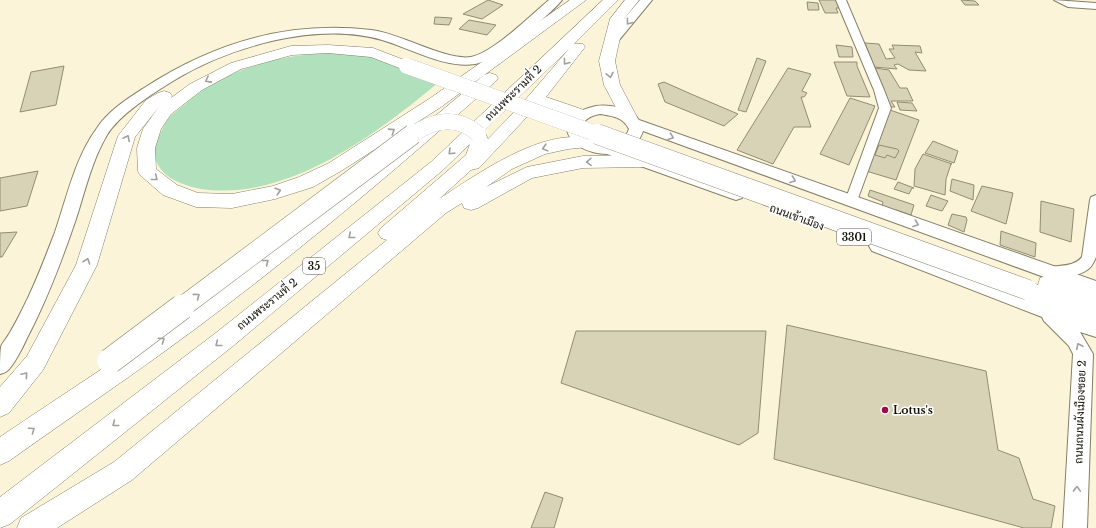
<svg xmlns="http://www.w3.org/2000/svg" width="1096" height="528" font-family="'Libre Baskerville',Sarabun,serif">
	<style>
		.green { fill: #b1e0bd }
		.building { fill: #d8d2b7; stroke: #928c73 }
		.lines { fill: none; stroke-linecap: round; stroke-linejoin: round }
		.minor-casing { stroke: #857f66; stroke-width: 2 }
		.major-casing { stroke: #857f66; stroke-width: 2 }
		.highway-casing { stroke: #857f66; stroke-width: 1 }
		.minor { fill: #fff; fill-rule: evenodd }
		.major { fill: #fff; fill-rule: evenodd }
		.highway { fill: #fff; fill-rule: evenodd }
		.highway-bridge-far2-casing { stroke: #857f66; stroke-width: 16; stroke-linecap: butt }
		.highway-bridge-far1-casing { stroke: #857f66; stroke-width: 21; stroke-linecap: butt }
		.highway-bridge-casing { stroke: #857f66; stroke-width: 26; stroke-linecap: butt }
		.highway-bridge-far2 { stroke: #fff; stroke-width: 16 }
		.highway-bridge-far1 { stroke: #fff; stroke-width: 20 }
		.highway-bridge { stroke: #fff; stroke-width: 25 }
		.oneway { stroke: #a1a09c }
		.poi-dot { fill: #a10847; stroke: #fff; stroke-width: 1.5 }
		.labels { text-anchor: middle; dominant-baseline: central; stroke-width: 3; stroke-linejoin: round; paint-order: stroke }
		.shield { fill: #fff; stroke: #5a5952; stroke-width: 1 }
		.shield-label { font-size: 10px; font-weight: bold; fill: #141208 }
		.street-label { font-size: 11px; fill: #141208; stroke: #fff }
		.poi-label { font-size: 11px; font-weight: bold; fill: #141208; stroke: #fff; text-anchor: start }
	</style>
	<rect width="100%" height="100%" fill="#fbf4d8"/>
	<path class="green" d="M338,53L371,57L440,81C377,134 284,205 196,188C181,184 164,178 157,163C151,152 156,142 161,132C163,128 165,123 168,119C172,114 179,109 184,105C225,68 283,53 338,53Z"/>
	<g class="building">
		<polygon points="488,0 503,5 482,19 463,14"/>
		<polygon points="819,0 837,0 840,8 836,8 838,13 825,13"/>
		<polygon points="961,0 975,1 979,5 965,5"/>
		<polygon points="807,2 818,3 819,10 808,10"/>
		<polygon points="435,17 452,18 449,25 434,24"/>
		<polygon points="469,20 496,25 487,35 459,29"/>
		<polygon points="865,43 879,44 886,59 895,58 889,49 894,49 892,45 920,46 922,53 915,52 926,71 909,70 898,64 894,65 897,69 874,67"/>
		<polygon points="836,45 852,47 853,57 839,57"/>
		<polygon points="757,58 766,61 746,112 738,110"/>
		<polygon points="834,62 857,62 857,66 870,97 847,96"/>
		<polygon points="64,66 56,105 20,112 31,72"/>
		<polygon points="788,68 811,74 802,91 807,93 804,97 801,97 811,127 794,127 773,164 737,150"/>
		<polygon points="875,68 889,70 900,88 907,88 913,101 891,101 895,107 887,107"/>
		<polygon points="664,82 691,94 738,114 724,126 665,102 658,84"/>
		<polygon points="850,98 875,106 849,165 820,154"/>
		<polygon points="897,102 912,103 917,111 900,110"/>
		<polygon points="890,110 919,120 896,180 866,171"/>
		<polygon points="933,141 958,151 954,163 925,153"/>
		<polygon points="879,145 897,149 899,151 895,158 887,155 885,158 875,155"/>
		<polygon points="923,154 952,164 951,164 946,179 945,195 914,186 915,169"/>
		<polygon points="38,171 27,206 0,211 0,178"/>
		<polygon points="952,179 974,185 973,200 950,191"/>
		<polygon points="898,182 914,188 912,188 909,194 894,189"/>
		<polygon points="982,186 1013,193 1006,224 971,211"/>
		<polygon points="870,190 914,205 911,215 896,210 897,213 881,209 883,202 868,196"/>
		<polygon points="931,195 948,201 942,211 926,206"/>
		<polygon points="1041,201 1074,209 1071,242 1040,232"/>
		<polygon points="952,214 966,217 967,220 964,232 948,225"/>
		<polygon points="1001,231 1036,243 1035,257 1000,245"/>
		<polygon points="17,232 2,257 0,257 0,233"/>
		<polygon points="787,325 986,371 998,450 1019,458 1033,499 1055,506 1051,528 1024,528 774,459"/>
		<polygon points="576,331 766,331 758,433 739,445 561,383"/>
		<polygon points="545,492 563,498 554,528 531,528"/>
	</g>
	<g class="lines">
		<defs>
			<g id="minor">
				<polygon points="836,0 846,0 884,90 891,108 857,201 856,204 851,206 846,204 845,201 879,108 874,90"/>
				<polygon points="1054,0 1096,3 1096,9 1068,7"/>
				<path d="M1096,195V257C1094,262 1091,268 1087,270C1077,277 1058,279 1047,276L1045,272L1047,268C1060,264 1073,268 1082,257L1090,200L1091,197Z"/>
			</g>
			<g id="major">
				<path d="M549,0H562C549,16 495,61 475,64C445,69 410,48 382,40C317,21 228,47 173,81C152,94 120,114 107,135C92,160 85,191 76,219C62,260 47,300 27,338C24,345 13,367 7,371C5,373 2,373 0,374C0,366 0,354 1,347C2,343 7,338 9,334C14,326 18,318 22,310C35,285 45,258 55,232C67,197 75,158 97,128C108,111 127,99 144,88C213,43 288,20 371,30C400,33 446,61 471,57C493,53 531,15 549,0Z"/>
				<polygon points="640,0 652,0 615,45 607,45 605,42 607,39"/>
				<path d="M596,106C608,104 632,108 639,120L1096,281V296L643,131C640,140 635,147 626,150L742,190L744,194L742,198L736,200L730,198L607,154C568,153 546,117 596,106ZM600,114C612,116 623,117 629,129C622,149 598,147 584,136C576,123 589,116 600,114Z"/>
				<polygon points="878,239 1096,321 1096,337 1080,332 1093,354 1087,528 1063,528 1073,354 1069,346 1044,321 1042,317 872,251 869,246 872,241"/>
			</g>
			<g id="highway">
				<polygon points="570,0 586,0 441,107 341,171 313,187 275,199 232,208 196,207 163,195 140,175 138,171 137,148 143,129 158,108 135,137 97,265 43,370 9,413 0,417 0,387 27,356 76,265 118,136 146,100 158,93 164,91 170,93 172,96 171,98 190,84 231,63 291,46 328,45 373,48 412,63 415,66 412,69 407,71 371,57 328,53 292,55 241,69 202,90 171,114 161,129 155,148 156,169 177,185 198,193 232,194 273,186 299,177 329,163 429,99"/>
				<path d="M603,0H618L574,44H583L585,47L546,97L587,111L589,115L587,119L581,120L575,119L538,105L479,168L471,170L439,199C476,175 543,127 589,139L592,143L589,147L568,149L545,154L512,169L486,187L527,167L583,156L642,155L648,157L651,161L648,165L642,167L583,168L532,178L478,208L471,210L464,208L462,203L446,213L132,480L57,528H17L21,518L114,462L387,240L381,238L378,233L381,228L466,155L470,144L443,170L233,346L10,524L0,528V497L217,332L431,162ZM569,49L520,106L488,139L484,131Z"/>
				<polygon points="625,0 639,0 624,19 615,61 620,85 637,117 635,121 629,122 623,121 604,85 599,61 610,19"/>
				<path d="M490,73L496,75L498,78L496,81C406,161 314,239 219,311C151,363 79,411 9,461L0,465V437C68,391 137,347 204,298C300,228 393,152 484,75Z"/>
				<polygon points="1048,275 1096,292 1096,327 1020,296 1017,290 1020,284 1028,281 1038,285 1040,278"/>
			</g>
		</defs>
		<use href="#minor" class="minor-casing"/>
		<use href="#major" class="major-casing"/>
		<use href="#highway" class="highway-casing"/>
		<use href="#minor" class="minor"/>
		<use href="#major" class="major"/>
		<use href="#highway" class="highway"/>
		<defs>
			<g id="highway-bridge-far2">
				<polyline points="407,66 600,135"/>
				<path d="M412,135C433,120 457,115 478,134"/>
			</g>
			<g id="highway-bridge-far1">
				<polyline points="597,134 1028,290"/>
				<polyline points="181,308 413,134"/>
			</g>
			<polyline id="highway-bridge" points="110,361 182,307"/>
		</defs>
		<use href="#highway-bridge-far2" class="highway-bridge-far2-casing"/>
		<use href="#highway-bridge-far1" class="highway-bridge-far1-casing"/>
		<use href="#highway-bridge" class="highway-bridge-casing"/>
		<use href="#highway-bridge-far2" class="highway-bridge-far2"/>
		<use href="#highway-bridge-far1" class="highway-bridge-far1"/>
		<use href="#highway-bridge" class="highway-bridge"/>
	</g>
	<defs><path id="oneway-chevron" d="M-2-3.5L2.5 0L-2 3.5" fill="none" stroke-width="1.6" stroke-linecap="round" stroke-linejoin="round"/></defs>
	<g class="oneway">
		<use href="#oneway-chevron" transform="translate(629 22) rotate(127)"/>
		<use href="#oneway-chevron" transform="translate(566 62) rotate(128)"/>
		<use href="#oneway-chevron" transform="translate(610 75) rotate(78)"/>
		<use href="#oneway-chevron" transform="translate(208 80) rotate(152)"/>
		<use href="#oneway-chevron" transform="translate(392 131) rotate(-33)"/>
		<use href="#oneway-chevron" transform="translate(671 137) rotate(20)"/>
		<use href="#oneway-chevron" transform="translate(127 138) rotate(-63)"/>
		<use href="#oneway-chevron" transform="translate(545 148) rotate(165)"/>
		<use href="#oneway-chevron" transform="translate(451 152) rotate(136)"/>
		<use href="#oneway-chevron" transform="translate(589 162) rotate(178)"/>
		<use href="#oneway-chevron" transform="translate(155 178) rotate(39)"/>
		<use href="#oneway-chevron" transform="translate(793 180) rotate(20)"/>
		<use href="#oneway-chevron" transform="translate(278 191) rotate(-16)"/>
		<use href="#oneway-chevron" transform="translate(916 224) rotate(20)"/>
		<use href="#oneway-chevron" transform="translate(351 236) rotate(141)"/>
		<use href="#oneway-chevron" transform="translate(87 261) rotate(-71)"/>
		<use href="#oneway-chevron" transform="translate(266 262) rotate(-38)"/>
		<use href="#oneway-chevron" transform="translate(197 296) rotate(-37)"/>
		<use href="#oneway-chevron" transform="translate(162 340) rotate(-35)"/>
		<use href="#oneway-chevron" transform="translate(218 344) rotate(142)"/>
		<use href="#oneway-chevron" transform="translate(1079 346) rotate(-117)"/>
		<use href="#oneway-chevron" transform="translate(25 375) rotate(-50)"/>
		<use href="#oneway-chevron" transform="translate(115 424) rotate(142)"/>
		<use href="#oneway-chevron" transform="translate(32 430) rotate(-35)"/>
		<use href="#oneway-chevron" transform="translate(1077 489) rotate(-88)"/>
	</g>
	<circle class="poi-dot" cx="885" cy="410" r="4"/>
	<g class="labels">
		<g class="shield">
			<rect x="837" y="229" width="34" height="16" rx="3"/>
			<rect x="303" y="258" width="22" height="16" rx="3"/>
		</g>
		<g class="shield-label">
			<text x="854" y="237">3301</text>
			<text x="314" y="266">35</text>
		</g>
		<g class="street-label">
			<text transform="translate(513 93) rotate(-44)">ถนนพระรามที่ 2</text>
			<text transform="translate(797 217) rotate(20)">ถนนเข้าเมือง</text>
			<text transform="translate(267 304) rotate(-39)">ถนนพระรามที่ 2</text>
			<text transform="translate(1080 412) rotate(-88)">ถนนถนนผังเมืองซอย 2</text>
		</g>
		<g class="poi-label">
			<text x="893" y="410">Lotus's</text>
		</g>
	</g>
</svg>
